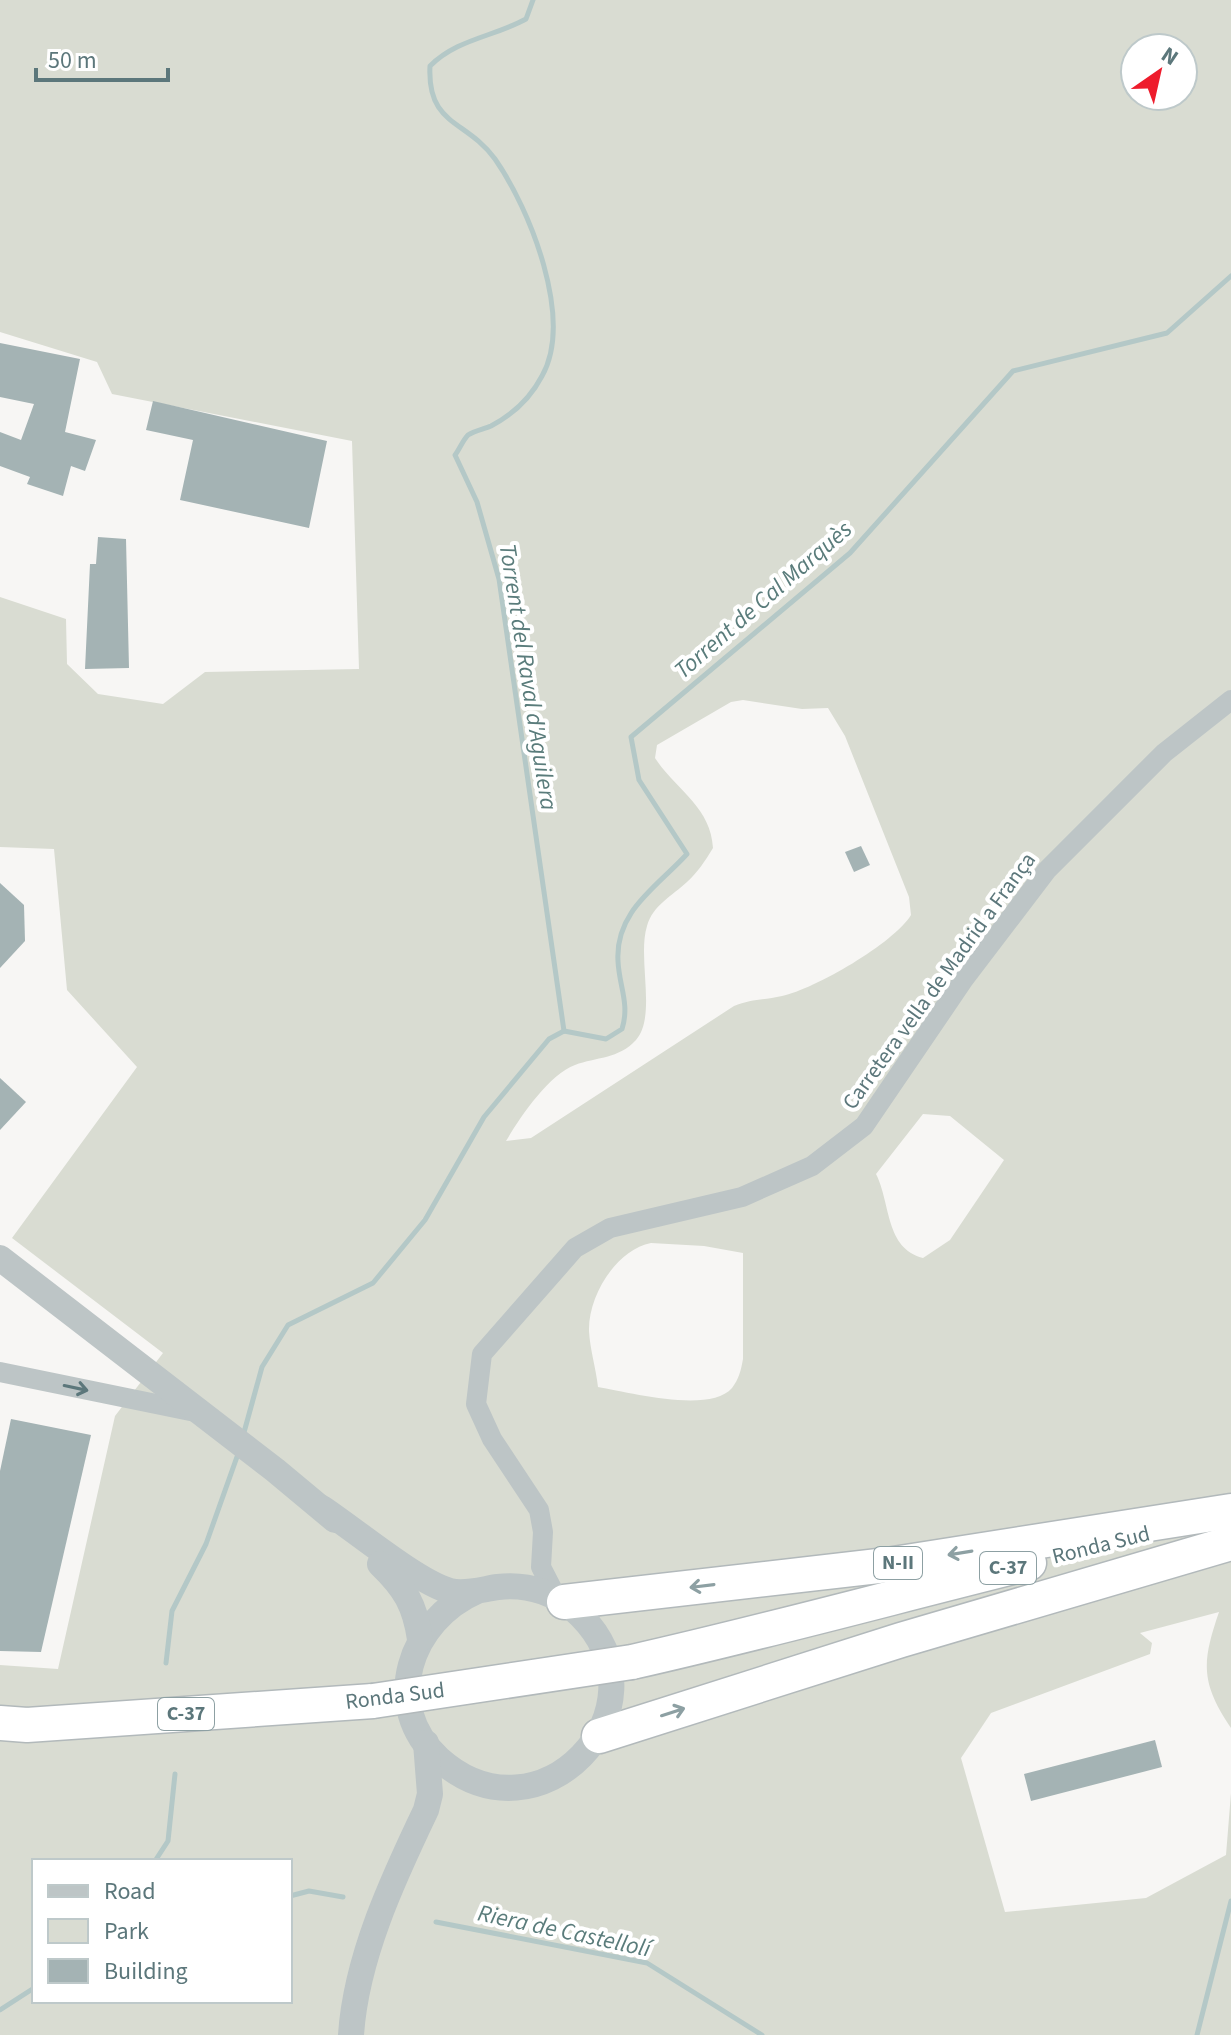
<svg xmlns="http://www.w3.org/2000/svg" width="1231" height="2035" font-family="'Source Sans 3',sans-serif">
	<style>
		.green { fill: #d9dcd2; fill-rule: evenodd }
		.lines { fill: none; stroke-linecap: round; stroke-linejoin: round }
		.stream { stroke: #b4c8c7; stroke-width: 5 }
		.building { fill: #a4b3b4 }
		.trunk-casing { stroke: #b2b9bb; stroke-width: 37 }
		.minor { stroke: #bdc5c6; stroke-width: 20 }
		.tertiary { stroke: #bdc5c6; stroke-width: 26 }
		.trunk { stroke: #fff; stroke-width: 34 }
		.trunk-bridge-casing { stroke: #b2b9bb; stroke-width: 37; stroke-linecap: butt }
		.trunk-bridge { stroke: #fff; stroke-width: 34 }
		.oneway { stroke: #5c777b }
		.oneway2 { stroke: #8da0a3 }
		.labels { text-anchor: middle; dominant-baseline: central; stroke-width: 8; stroke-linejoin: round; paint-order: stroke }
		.shield { fill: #fff; stroke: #8da0a3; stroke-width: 2 }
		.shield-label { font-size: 20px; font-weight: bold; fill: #5c777b }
		.street-label { font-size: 22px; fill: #5c777b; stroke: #fff }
		.water-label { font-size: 24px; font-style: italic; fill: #5a7c7b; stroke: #fff }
	</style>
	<rect width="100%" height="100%" fill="#f7f6f4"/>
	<path class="green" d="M0,0H1231V1728C1200,1682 1202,1662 1219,1612L1140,1633L1152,1643L1150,1654L991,1713L961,1758L1005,1912L1146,1898L1226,1855L1231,1793V2035H0V1665L58,1669L115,1416L163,1353L12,1238L137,1067L67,990L54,849L0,847V597L66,619L67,664L98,694L163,704L205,672L359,669L352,441L112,394L97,362L0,332ZM1135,48H1183V96H1135ZM743,700L802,709L828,708L845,736L909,897L911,915C894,943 815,989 782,996C765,1000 751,999 734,1006L531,1138L506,1141C519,1119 549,1074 575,1065C596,1057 619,1059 636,1040C657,1016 637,958 647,926C653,905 672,896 687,882C698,872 705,861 713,848C711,807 676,790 655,758L657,745L731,702ZM923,1114L950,1116L1004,1160L950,1240L923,1258C885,1248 891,1204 876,1174ZM651,1243L704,1246L743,1253V1359C741,1370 739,1379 732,1388C710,1414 628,1392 598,1387C596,1368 590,1350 589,1331C588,1296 616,1250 651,1243ZM34,1861H290V2001H34Z"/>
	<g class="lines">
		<g class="stream">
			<path d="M533,0L526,19C493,37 457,39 430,66C427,126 466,119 495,159C530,209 574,319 542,376C530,399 514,414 491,426C484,429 474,431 468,435C463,440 459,450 455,455L477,502L499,579L564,1031"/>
			<path d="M564,1031L606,1039L622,1029C630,1004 619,986 618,961C615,911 657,887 687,854L639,780L631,737L850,553L1013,371L1167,333L1231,276"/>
			<polyline points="243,1436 262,1367 288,1325 373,1283 425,1220 484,1117 549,1039 564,1031"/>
			<polyline points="166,1663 172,1611 206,1544 238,1454"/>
			<polyline points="155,1861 168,1841 175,1774"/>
			<polyline points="290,1896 309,1891 343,1897"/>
			<polyline points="436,1922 647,1963 762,2035"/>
			<polyline points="0,2010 34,1988"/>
			<polyline points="1197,2035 1231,1901"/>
		</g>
	</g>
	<g class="building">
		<polygon points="0,343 80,359 65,432 96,440 85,471 71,466 63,496 27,484 30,477 0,466 0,432 21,440 34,404 0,397"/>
		<polygon points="153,401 327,441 309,528 180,500 193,440 146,430"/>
		<polygon points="98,537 126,539 129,668 85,669 90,564 96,564"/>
		<polygon points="861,846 870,865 854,872 845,852"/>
		<polygon points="0,883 24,905 25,941 0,968"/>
		<polygon points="0,1078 26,1102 0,1130"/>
		<polygon points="11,1419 91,1435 41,1652 0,1651 0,1471"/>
		<polygon points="1155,1740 1162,1767 1031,1801 1024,1774"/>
	</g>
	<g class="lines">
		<defs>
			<g id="trunk">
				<polyline points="564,1602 887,1565 1231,1511"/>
				<path d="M632,1662C765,1632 896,1596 1029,1563"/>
				<polyline points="0,1723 27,1725 373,1701"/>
				<polyline points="599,1736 901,1640 1231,1543"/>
			</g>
		</defs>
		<use href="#trunk" class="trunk-casing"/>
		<g class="minor">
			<polyline points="0,1372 200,1413"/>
			<polyline points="557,1598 541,1567 543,1532 539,1510 492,1439 476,1404 482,1354 575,1248 610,1228 742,1197 812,1166 864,1126 964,979 1047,870 1164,753 1231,700"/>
		</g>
		<g class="tertiary">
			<polyline points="0,1258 275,1470 335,1520"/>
			<path d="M322,1508C354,1529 417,1582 450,1591C465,1595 483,1589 498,1587C528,1583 560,1594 581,1616C672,1708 539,1849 439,1759C380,1705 410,1620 477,1591"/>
			<path d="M380,1564C405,1588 415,1605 420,1639"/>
			<path d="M351,2035C356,1958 393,1879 426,1810L430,1794L426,1743"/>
		</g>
		<use href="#trunk" class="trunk"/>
		<defs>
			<polyline id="trunk-bridge" points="373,1701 632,1662"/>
		</defs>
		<use href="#trunk-bridge" class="trunk-bridge-casing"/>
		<use href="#trunk-bridge" class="trunk-bridge"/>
	</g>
	<defs><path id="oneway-shaft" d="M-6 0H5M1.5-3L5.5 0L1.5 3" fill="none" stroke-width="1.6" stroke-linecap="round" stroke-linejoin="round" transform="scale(2)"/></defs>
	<use class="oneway" href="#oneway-shaft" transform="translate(76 1388) rotate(12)"/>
	<g class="oneway2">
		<use href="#oneway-shaft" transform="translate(960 1553) rotate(171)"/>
		<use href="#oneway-shaft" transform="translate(702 1586) rotate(173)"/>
		<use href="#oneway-shaft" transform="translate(673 1712) rotate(-18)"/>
	</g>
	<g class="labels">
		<g class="shield">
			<rect x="874" y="1547" width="48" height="32" rx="6"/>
			<rect x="980" y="1552" width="56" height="32" rx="6"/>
			<rect x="158" y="1698" width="56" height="32" rx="6"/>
		</g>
		<g class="shield-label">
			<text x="898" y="1563">N-II</text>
			<text x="1008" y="1568">C-37</text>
			<text x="186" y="1714">C-37</text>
		</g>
		<g class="street-label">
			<text transform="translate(939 981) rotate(-54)">Carretera vella de Madrid a França</text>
			<text transform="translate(1101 1545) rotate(-14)">Ronda Sud</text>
			<text transform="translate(395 1696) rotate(-7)">Ronda Sud</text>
		</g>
		<g class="water-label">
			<text transform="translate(763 600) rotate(-41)">Torrent de Cal Marquès</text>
			<text transform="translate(528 677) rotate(81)">Torrent del Raval d'Aguilera</text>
			<text transform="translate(564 1931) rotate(12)">Riera de Castellolí</text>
		</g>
	</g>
	<rect x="32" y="1859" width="260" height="144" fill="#ffffff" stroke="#bec9ca" stroke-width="2"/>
	<rect x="48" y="1885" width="40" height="12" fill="#bdc5c6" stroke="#bec9ca" stroke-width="2"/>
	<text x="104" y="1899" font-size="24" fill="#5c777b">Road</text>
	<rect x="48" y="1919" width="40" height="24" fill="#d9dcd2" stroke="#bec9ca" stroke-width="2"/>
	<text x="104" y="1939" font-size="24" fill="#5c777b">Park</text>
	<rect x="48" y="1959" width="40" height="24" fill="#a4b3b4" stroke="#bec9ca" stroke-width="2"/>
	<text x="104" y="1979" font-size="24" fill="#5c777b">Building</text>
	<g transform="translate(1159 72) rotate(34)"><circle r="38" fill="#ffffff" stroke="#bec9ca" stroke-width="2"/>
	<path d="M0-6L14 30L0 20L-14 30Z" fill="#ee1c2c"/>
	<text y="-12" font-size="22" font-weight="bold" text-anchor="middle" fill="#5c777b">N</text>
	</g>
	<path d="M36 68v12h132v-12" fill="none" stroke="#5c777b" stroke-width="4"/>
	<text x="48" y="68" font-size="24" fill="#5c777b" stroke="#ffffff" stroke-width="6" paint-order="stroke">50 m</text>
</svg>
